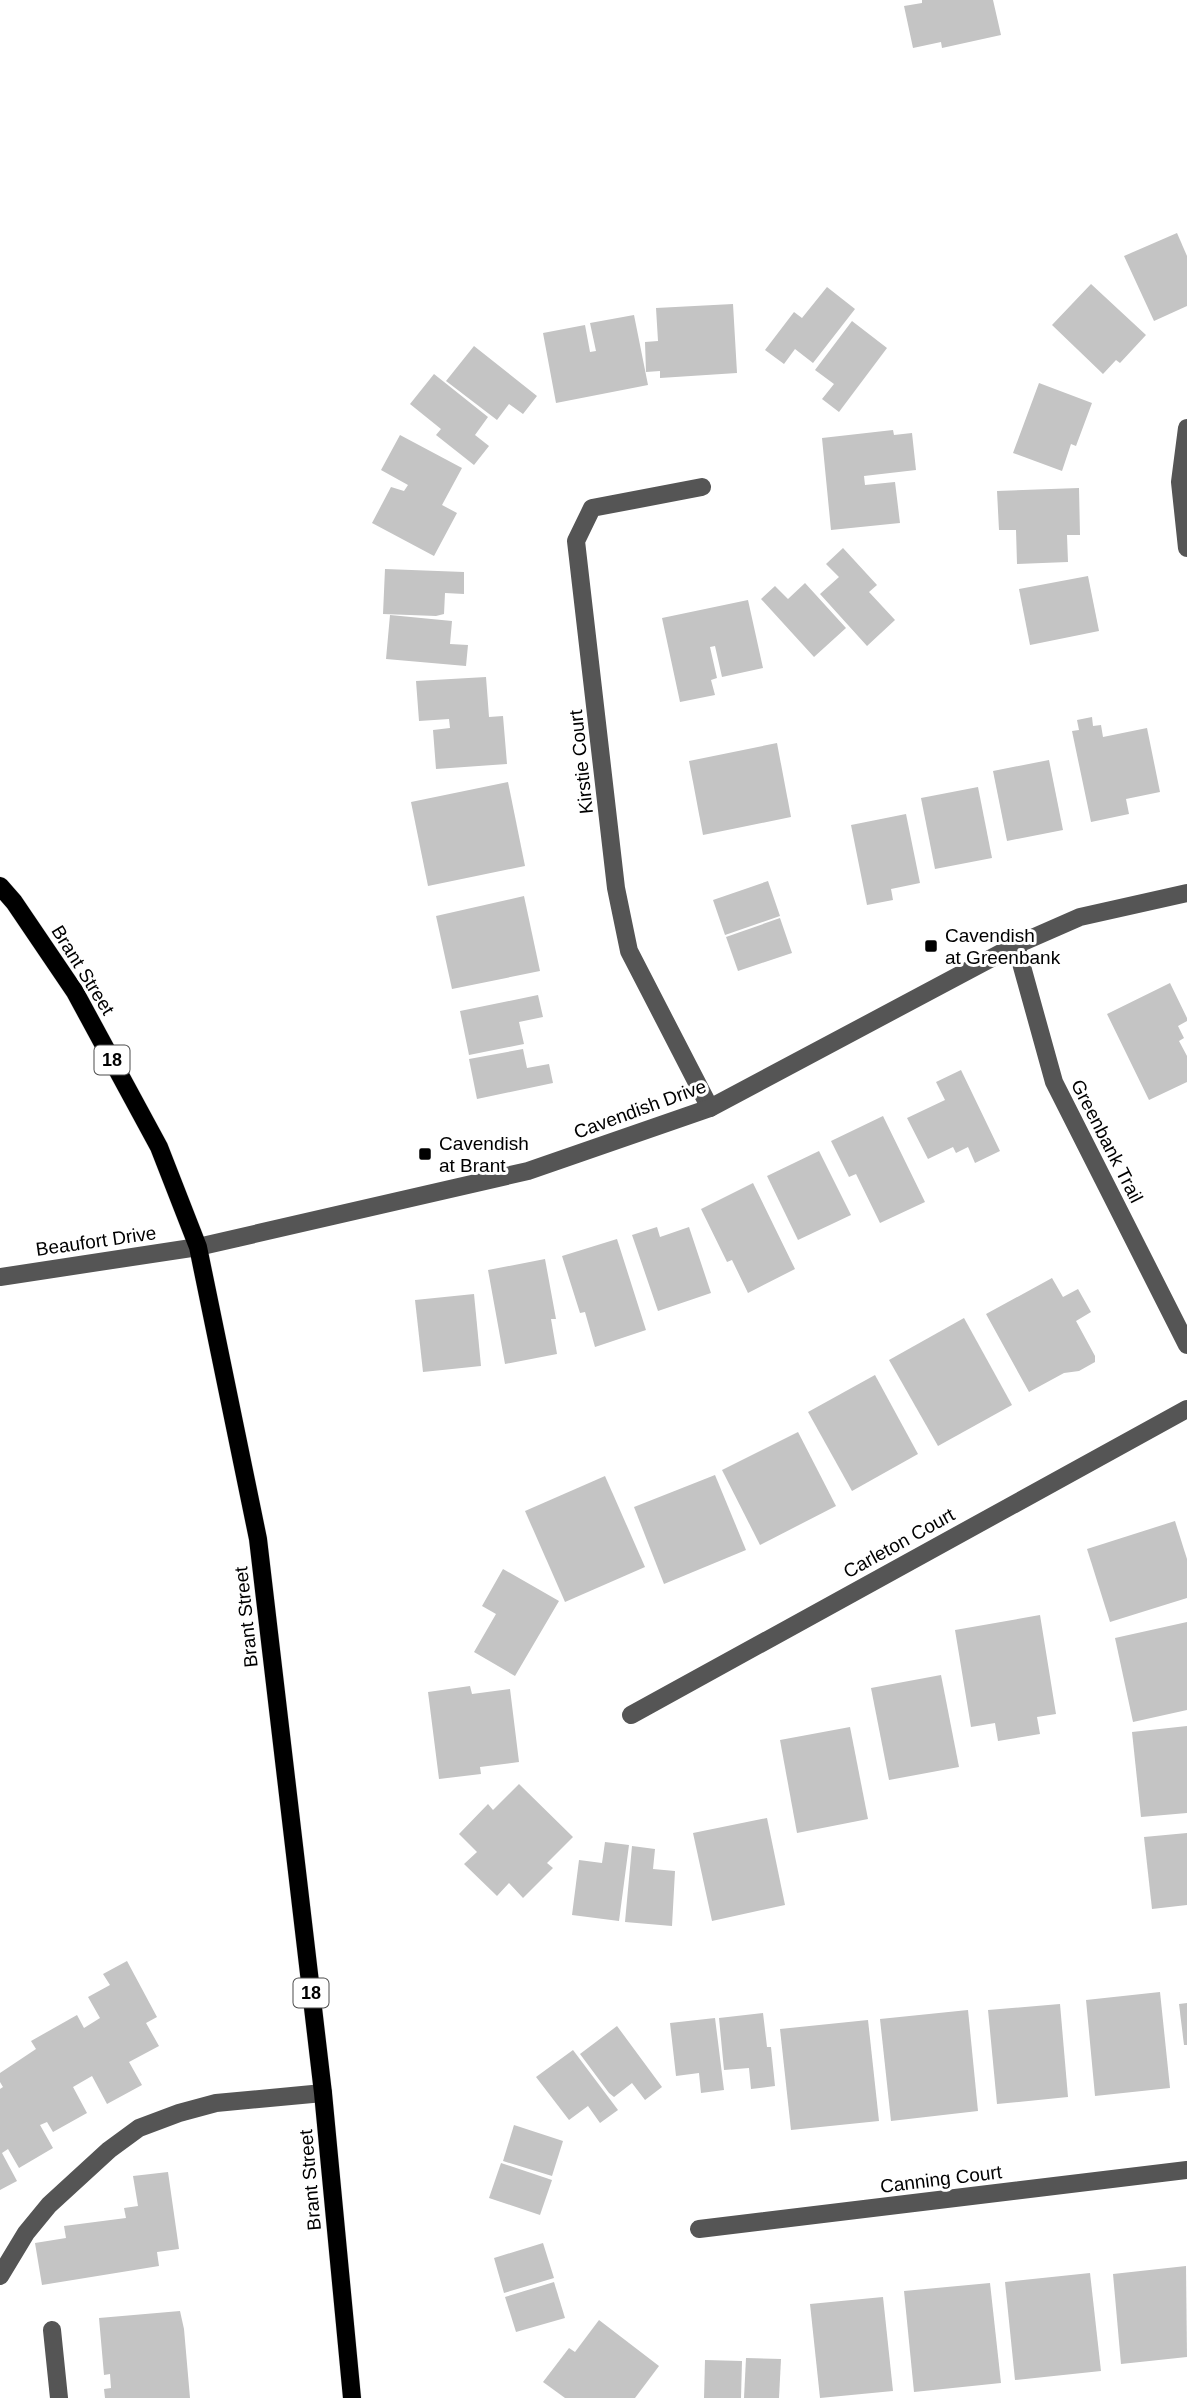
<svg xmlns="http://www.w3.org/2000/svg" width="1187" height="2398" font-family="Helvetica,sans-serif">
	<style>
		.building { fill: #c4c4c4 }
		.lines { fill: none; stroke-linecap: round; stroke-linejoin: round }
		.major-casing { stroke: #dbdbdb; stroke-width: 19 }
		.minor { stroke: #555; stroke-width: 18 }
		.major { stroke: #000; stroke-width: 18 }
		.poi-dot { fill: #000; stroke: #fff; stroke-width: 2.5 }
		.labels { text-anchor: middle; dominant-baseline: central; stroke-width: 6; stroke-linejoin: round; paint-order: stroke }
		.shield { fill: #fff; stroke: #4c4c4c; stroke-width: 2 }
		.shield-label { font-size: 18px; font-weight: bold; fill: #000 }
		.street-label { font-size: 19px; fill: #000; stroke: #fff }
		.poi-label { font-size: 19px; fill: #000; stroke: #fff; text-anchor: start }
	</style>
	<rect width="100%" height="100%" fill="#fff"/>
	<g class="building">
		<polygon points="922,0 993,0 1001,35 942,48 941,42 913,48 904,6 922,3"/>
		<polygon points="1177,233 1187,256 1187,306 1154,321 1124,256"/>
		<polygon points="1091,284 1146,335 1120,363 1116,360 1103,374 1052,325"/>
		<polygon points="827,287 855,309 813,363 795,349 784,364 765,350 794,312 802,318"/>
		<polygon points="733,304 737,373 660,378 660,371 646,372 645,342 658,341 656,308"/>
		<polygon points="634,315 648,385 556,403 543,333 585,325 590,352 596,351 590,323"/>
		<polygon points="852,321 887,348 839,412 822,399 834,384 815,370"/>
		<polygon points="474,346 537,396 523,414 509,404 497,420 446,381"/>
		<polygon points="434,374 488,417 475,435 489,446 474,465 436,435 441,429 410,404"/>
		<polygon points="1039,383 1092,403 1076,446 1071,444 1062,471 1013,453"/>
		<polygon points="893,430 894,435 912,433 916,470 864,476 865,485 895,482 900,523 831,530 822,438"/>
		<polygon points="400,435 462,468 442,505 457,513 434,556 372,523 391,487 404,491 408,485 381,470"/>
		<polygon points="1079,488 1080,535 1067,535 1068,562 1017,564 1016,530 999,530 997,491"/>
		<polygon points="843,548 877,585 869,592 895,620 867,646 820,594 839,577 826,564"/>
		<polygon points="385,569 464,572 464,594 445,593 444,614 436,616 383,614"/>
		<polygon points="1088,576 1099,631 1030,645 1019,589"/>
		<polygon points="805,583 846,628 814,657 761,599 775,586 788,599"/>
		<polygon points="748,600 763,668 722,677 715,646 710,647 717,678 711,680 715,695 680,702 662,618"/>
		<polygon points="390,615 452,621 450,644 468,645 466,666 386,659"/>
		<polygon points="486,677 489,717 503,716 507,764 436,769 433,730 450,728 449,719 419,721 416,681"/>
		<polygon points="1092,717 1093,726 1101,725 1103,737 1147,728 1160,792 1126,799 1129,814 1091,822 1072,731 1079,730 1077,720"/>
		<polygon points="777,743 791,817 703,835 689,761"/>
		<polygon points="1049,760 1063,830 1007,841 993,771"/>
		<polygon points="508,782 525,866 428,886 411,802"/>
		<polygon points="978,787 992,858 935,869 921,798"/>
		<polygon points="906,814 920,883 891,889 893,900 867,905 851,825"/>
		<polygon points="768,881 780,916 725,935 713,900"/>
		<polygon points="524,896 540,971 452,989 436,916"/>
		<polygon points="780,918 792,953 738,971 726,937"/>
		<polygon points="1170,983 1187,1018 1187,1021 1178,1026 1184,1038 1179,1041 1187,1056 1187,1082 1149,1100 1107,1014"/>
		<polygon points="538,995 543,1017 519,1022 524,1044 469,1055 460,1011"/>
		<polygon points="523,1049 527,1068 549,1064 553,1083 477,1099 469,1059"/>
		<polygon points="961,1070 1000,1151 975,1163 968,1147 956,1153 953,1147 928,1159 907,1118 945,1100 936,1082"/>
		<polygon points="883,1116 925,1202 880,1223 856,1174 849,1177 831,1141"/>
		<polygon points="819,1151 851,1215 798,1240 767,1176"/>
		<polygon points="753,1183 795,1269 748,1293 732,1260 727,1262 701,1209"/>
		<polygon points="657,1227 660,1237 689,1227 711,1293 658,1311 632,1235"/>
		<polygon points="617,1239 646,1330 595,1347 585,1312 580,1313 562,1256"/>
		<polygon points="545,1259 556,1319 551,1319 557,1354 505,1364 488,1270"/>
		<polygon points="1052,1278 1063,1297 1078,1289 1091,1312 1076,1321 1095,1356 1095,1362 1079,1371 1064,1373 1029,1392 986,1314"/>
		<polygon points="474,1294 481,1366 423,1372 415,1300"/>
		<polygon points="964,1318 1012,1405 938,1446 889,1360"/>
		<polygon points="875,1375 918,1454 852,1491 808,1412"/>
		<polygon points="798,1432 836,1506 760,1545 722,1470"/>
		<polygon points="715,1475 746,1550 664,1584 634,1507"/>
		<polygon points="605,1476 645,1567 565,1602 525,1511"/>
		<polygon points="1175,1521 1187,1559 1187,1598 1110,1622 1087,1549"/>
		<polygon points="503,1569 559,1601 515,1676 474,1652 496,1614 482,1606"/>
		<polygon points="1040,1615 1056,1714 1037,1717 1040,1734 998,1741 995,1723 971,1727 955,1630"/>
		<polygon points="1187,1622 1187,1710 1133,1722 1115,1638"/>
		<polygon points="941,1675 959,1767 889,1780 871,1688"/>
		<polygon points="470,1686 472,1694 510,1689 519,1762 480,1767 481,1774 439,1779 428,1692"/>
		<polygon points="1187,1726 1187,1813 1141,1817 1132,1732"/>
		<polygon points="850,1727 868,1819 797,1833 780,1740"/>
		<polygon points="519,1784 573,1837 547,1863 553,1868 523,1898 509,1883 497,1896 464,1864 477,1852 459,1834 488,1804 493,1810"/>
		<polygon points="767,1818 785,1905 712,1921 693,1833"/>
		<polygon points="1187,1833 1187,1905 1152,1909 1144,1837"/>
		<polygon points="605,1842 629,1845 619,1921 572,1915 579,1860 602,1863"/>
		<polygon points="632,1846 655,1849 653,1869 675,1871 672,1926 625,1922"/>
		<polygon points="127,1961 157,2017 146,2023 159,2046 129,2062 142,2085 107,2104 92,2076 73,2087 87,2113 53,2132 47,2122 40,2125 53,2148 19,2168 8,2149 2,2153 17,2181 0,2190 0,2089 3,2087 0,2082 0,2073 36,2049 31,2041 77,2015 84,2028 100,2018 88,1997 110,1985 103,1974"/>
		<polygon points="1160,1992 1170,2088 1095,2096 1086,2000"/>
		<polygon points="1187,2003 1187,2045 1184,2045 1179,2004"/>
		<polygon points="1060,2004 1068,2097 997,2104 988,2010"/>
		<polygon points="968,2010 978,2111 891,2121 880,2019"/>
		<polygon points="763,2013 767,2047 771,2047 775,2086 751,2089 749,2068 724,2070 719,2018"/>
		<polygon points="715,2018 724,2090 701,2093 699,2073 676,2076 670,2023"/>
		<polygon points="868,2020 879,2121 791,2130 780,2029"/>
		<polygon points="617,2026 662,2087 645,2100 632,2083 614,2097 609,2093 580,2054"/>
		<polygon points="573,2050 618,2110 600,2123 588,2106 569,2120 536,2077"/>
		<polygon points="514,2125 563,2141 552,2176 503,2161"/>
		<polygon points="501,2163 552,2180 540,2215 489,2198"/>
		<polygon points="168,2172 179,2249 157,2252 159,2266 42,2285 35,2243 66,2238 64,2226 126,2218 124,2208 138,2206 133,2176"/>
		<polygon points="543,2243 554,2278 504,2293 494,2258"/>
		<polygon points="1186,2266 1187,2357 1121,2364 1113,2274"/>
		<polygon points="1090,2273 1101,2371 1015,2380 1005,2282"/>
		<polygon points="554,2282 565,2318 516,2332 505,2297"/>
		<polygon points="990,2283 1001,2383 914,2392 904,2291"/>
		<polygon points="883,2297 893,2391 820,2398 810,2304"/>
		<polygon points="180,2311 184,2329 190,2398 105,2398 104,2389 111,2388 110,2374 104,2375 99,2318"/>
		<polygon points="599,2320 659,2366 635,2398 565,2398 543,2382 569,2348 575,2352"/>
		<polygon points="746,2358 781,2359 779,2398 744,2398"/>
		<polygon points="705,2360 742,2361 741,2398 704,2398"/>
	</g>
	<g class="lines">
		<defs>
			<polyline id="major" points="0,886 14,902 75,992 159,1147 198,1247 258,1539 323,2093 352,2398"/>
		</defs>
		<use href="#major" class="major-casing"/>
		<g class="minor">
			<polyline points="1187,428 1180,482 1187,548"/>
			<polyline points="702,487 592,508 576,541 616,888 629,951 710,1108"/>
			<polyline points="1016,945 1054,1082 1187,1345"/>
			<polyline points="0,1277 198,1247 528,1171 710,1108 1016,945 1080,917 1187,893"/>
			<polyline points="631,1715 1187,1409"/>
			<polyline points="699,2229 1187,2170"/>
			<polyline points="0,2276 26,2233 49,2205 109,2150 139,2128 179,2113 216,2103 323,2093"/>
			<polyline points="52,2330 59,2398"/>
		</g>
		<use href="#major" class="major"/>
	</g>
	<g class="poi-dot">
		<rect x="924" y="939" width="14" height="14" rx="3.5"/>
		<rect x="418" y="1147" width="14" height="14" rx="3.5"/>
	</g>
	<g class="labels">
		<g class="shield">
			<rect x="94.5" y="1045.5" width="35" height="29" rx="5"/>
			<rect x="293.5" y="1978.5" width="35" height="29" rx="5"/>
		</g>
		<g class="shield-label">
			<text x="112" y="1060">18</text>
			<text x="311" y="1993">18</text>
		</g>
		<g class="street-label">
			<text transform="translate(581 762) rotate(-96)">Kirstie Court</text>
			<text transform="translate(83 970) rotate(58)">Brant Street</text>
			<text transform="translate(640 1109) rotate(-20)">Cavendish Drive</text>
			<text transform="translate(1107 1141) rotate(63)">Greenbank Trail</text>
			<text transform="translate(96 1241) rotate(-8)">Beaufort Drive</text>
			<text transform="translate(899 1543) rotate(-29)">Carleton Court</text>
			<text transform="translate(246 1617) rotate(-96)">Brant Street</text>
			<text transform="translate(941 2179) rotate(-7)">Canning Court</text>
			<text transform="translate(310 2180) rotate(-95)">Brant Street</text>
		</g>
		<g class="poi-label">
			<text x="945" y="935">Cavendish<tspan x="945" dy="22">at Greenbank</tspan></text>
			<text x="439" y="1143">Cavendish<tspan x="439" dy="22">at Brant</tspan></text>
		</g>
	</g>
</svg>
